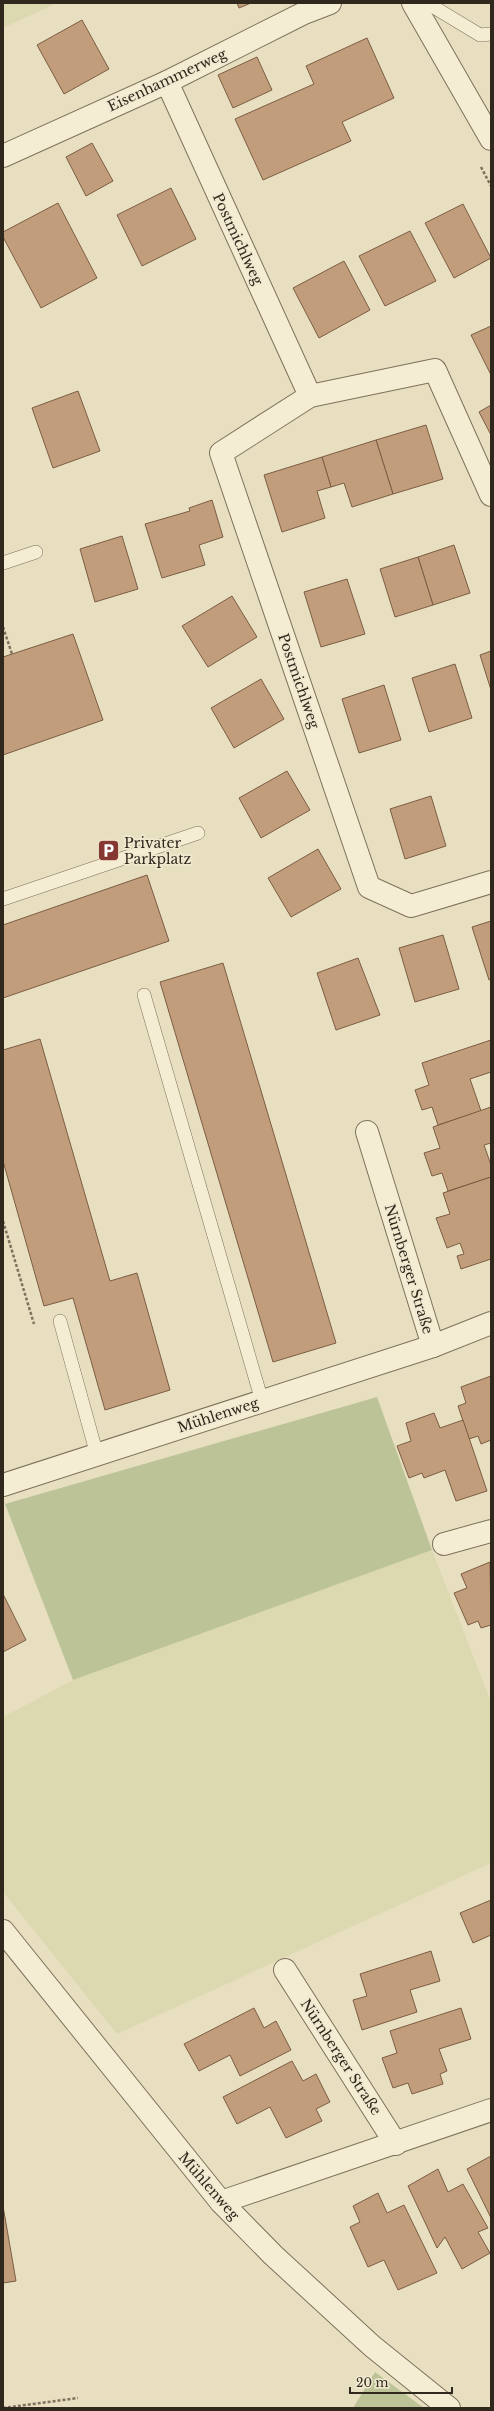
<svg xmlns="http://www.w3.org/2000/svg" width="494" height="2411" font-family="'Libre Baskerville',serif">
<style>
.farmland{fill:#dcd8af}
.green{fill:#bcc497}
.building{fill:#c29d7b;stroke:#7b5d43}
.lines{fill:none;stroke-linecap:round;stroke-linejoin:round}
.lane-casing{stroke:#7f715b;stroke-width:14}
.street-casing{stroke:#7f715b;stroke-width:24}
.path{stroke:#7f715b;stroke-width:2.5;stroke-dasharray:3 2;stroke-linecap:butt}
.lane{stroke:#f4ecd3;stroke-width:13}
.street{stroke:#f4ecd3;stroke-width:22}
.labels{text-anchor:middle;dominant-baseline:central;stroke-width:3.5;stroke-linejoin:round;paint-order:stroke}
.street-label{font-size:14px;fill:#31281d;stroke:#f0e9d0}
.poi-label{font-size:14px;fill:#31281d;stroke:#f0e9d0;text-anchor:start}
</style>
<rect width="100%" height="100%" fill="#e8dfc1"/>
<!-- farmland -->
<g class="farmland">
<path d="M3,3h54l-54,25z"/>
<path d="M432,1550l59,152v161l-374,171 -114,-142v-175l70,-37z"/>
</g>
<!-- green -->
<g class="green">
<path d="M377,1397l55,153 -359,130 -68,-176z"/>
<path d="M375,2372l49,36h-71z"/>
</g>
<!-- building -->
<g class="building">
<path d="M237,3h14l-12,5z"/>
<path d="M82,20l27,49 -45,25 -27,-49z"/>
<path d="M367,38l27,60 -52,24 9,19 -88,39 -28,-61 79,-35 -8,-18z"/>
<path d="M257,57l15,33 -39,18 -15,-33z"/>
<path d="M92,143l21,38 -27,15 -20,-39z"/>
<path d="M171,188l25,51 -54,27 -25,-51z"/>
<path d="M58,203l39,75 -56,30 -38,-71v-5z"/>
<path d="M463,204l28,54 -37,20 -29,-55z"/>
<path d="M410,231l26,50 -51,25 -26,-50z"/>
<path d="M344,261l26,49 -51,28 -26,-50z"/>
<path d="M491,326v49l-20,-40z"/>
<path d="M78,391l22,60 -47,17 -21,-60z"/>
<path d="M491,405v30l-12,-23z"/>
<path d="M426,425l17,54 -50,15 -17,-54z"/>
<path d="M376,440l17,54 -41,13 -8,-24 -13,4 -9,-30z"/>
<path d="M322,457l9,30 -14,4 8,27 -43,14 -18,-57z"/>
<path d="M212,500l11,37 -24,8 6,20 -43,13 -17,-54 45,-13 -1,-3z"/>
<path d="M122,536l16,53 -43,13 -15,-53z"/>
<path d="M454,545l16,48 -37,12 -15,-48z"/>
<path d="M418,557l15,48 -38,12 -15,-48z"/>
<path d="M347,579l18,55 -44,13 -17,-55z"/>
<path d="M232,596l25,41 -49,30 -26,-41z"/>
<path d="M73,634l30,86 -100,35v-98z"/>
<path d="M491,651v39l-11,-35z"/>
<path d="M455,664l17,54 -43,14 -17,-54z"/>
<path d="M261,679l23,40 -50,29 -23,-40z"/>
<path d="M384,685l17,55 -42,13 -17,-54z"/>
<path d="M287,771l23,39 -49,28 -22,-40z"/>
<path d="M431,796l15,50 -41,13 -15,-50z"/>
<path d="M318,849l23,40 -50,28 -23,-39z"/>
<path d="M147,875l22,66 -166,57v-73z"/>
<path d="M491,921v58l-2,1 -17,-53z"/>
<path d="M443,935l16,54 -44,13 -16,-54z"/>
<path d="M358,958l22,57 -44,15 -19,-57z"/>
<path d="M223,963l113,380 -63,19 -113,-380z"/>
<path d="M40,1039l70,242 27,-8 33,117 -65,20 -32,-112 -29,8 -41,-145v-111z"/>
<path d="M491,1040v32l-21,7 11,32 -43,14 -6,-18 -10,3 -7,-20 14,-5 -7,-22z"/>
<path d="M491,1107v36l-7,2 7,20v12l-43,14 -6,-18 -10,3 -8,-23 16,-5 -7,-21z"/>
<path d="M491,1177v82l-30,10 -4,-13 7,-2 -4,-11 -13,5 -11,-30 14,-4 -7,-21z"/>
<path d="M491,1376v64l-10,4 -3,-8 -9,3 -11,-33 8,-3 -5,-16z"/>
<path d="M434,1413l6,15 23,-8 24,71 -31,10 -11,-31 -21,8 -2,-5 -13,5 -12,-32 14,-5 -5,-18z"/>
<path d="M490,1562l1,63 -10,3 -3,-7 -10,4 -14,-32 13,-5 -6,-14z"/>
<path d="M3,1594l23,46 -23,12z"/>
<path d="M491,1900v35l-18,8 -13,-30z"/>
<path d="M431,1951l9,30 -30,9 7,22 -55,18 -9,-30 14,-4 -7,-22z"/>
<path d="M254,2008l10,20 12,-7 15,29 -51,26 -10,-21 -31,16 -15,-27z"/>
<path d="M461,2008l10,31 -32,10 8,22 -7,3 3,10 -31,10 -4,-11 -15,5 -11,-30 15,-5 -7,-22z"/>
<path d="M292,2061l11,20 13,-7 14,28 -14,7 6,12 -36,17 -16,-31 -33,17 -14,-27z"/>
<path d="M491,2156v62l-24,-49z"/>
<path d="M438,2169l10,23 15,-8 25,44 -10,4 12,21 -28,16 -17,-32 -8,11 -29,-62z"/>
<path d="M378,2193l9,20 17,-8 33,68 -39,17 -14,-30 -16,7 -18,-40 10,-5 -7,-16z"/>
<path d="M3,2206l13,75 -13,2z"/>
</g>
<g class="lines">
<defs>
<g id="lane">
<path d="M427,3l53,32 11,-1"/>
<path d="M3,563l33,-11"/>
<path d="M3,899l195,-66"/>
<path d="M144,995l118,406"/>
<path d="M60,1321l37,134"/>
</g>
<g id="street">
<path d="M413,3l78,136"/>
<path d="M167,82l143,314"/>
<path d="M3,156l164,-74 137,-69 26,-10"/>
<path d="M491,495l-56,-125 -125,26 -89,57 148,434 42,19 80,-24"/>
<path d="M367,1132l66,214 58,-23"/>
<path d="M3,1485l430,-139"/>
<path d="M444,1544l47,-13"/>
<path d="M3,1931l218,271 52,53 99,91 77,62"/>
<path d="M285,1970l111,174"/>
<path d="M221,2202l270,-92"/>
</g>
</defs>
<!-- lane casing -->
<use href="#lane" class="lane-casing"/>
<!-- street casing -->
<use href="#street" class="street-casing"/>
<!-- path -->
<g class="path">
<path d="M481,167l10,19"/>
<path d="M3,627l9,27"/>
<path d="M3,1221l31,103"/>
<path d="M3,2408l75,-10"/>
</g>
<!-- lane -->
<use href="#lane" class="lane"/>
<!-- street -->
<use href="#street" class="street"/>
</g>
<!-- icons -->
<defs>
<symbol id="parking-square" viewBox="-11 -11 22 22"><rect x="-9" y="-9" width="18" height="18" rx="4" fill="#873732" stroke="#f0e9d0"/><path d="M-3.5-5.5H1a3.5 3.5 0 0 1 0 7H-1V5.5H-3.5ZM-1-3.4V-.6H.8a1.4 1.4 0 0 0 0-2.8Z" fill="#fff"/></symbol>
</defs>
<g fill-rule="evenodd">
<use href="#parking-square" x="96" y="838" width="25" height="25"/>
</g>
<g class="labels">
<!-- street labels -->
<g class="street-label">
<text transform="translate(167 80) rotate(-25)">Eisenhammerweg</text>
<text transform="translate(238 239) rotate(65)">Postmichlweg</text>
<text transform="translate(299 681) rotate(71)">Postmichlweg</text>
<text transform="translate(409 1269) rotate(73)">Nürnberger Straße</text>
<text transform="translate(218 1415) rotate(-18)">Mühlenweg</text>
<text transform="translate(341 2057) rotate(57)">Nürnberger Straße</text>
<text transform="translate(209 2186) rotate(49)">Mühlenweg</text>
</g>
<!-- poi labels -->
<g class="poi-label">
<text x="124" y="843">Privater<tspan x="124" dy="16">Parkplatz</tspan></text>
</g>
</g>
<!-- border -->
<rect width="494" height="2411" fill="none" stroke="#31281d" stroke-width="8"/>
<!-- scale -->
<path d="M350 2387v6h102v-6" fill="none" stroke="#31281d" stroke-width="2"/>
<text x="356" y="2387" font-size="12" fill="#31281d" stroke="#f0e9d0" stroke-width="3" paint-order="stroke">20 m</text>
</svg>
